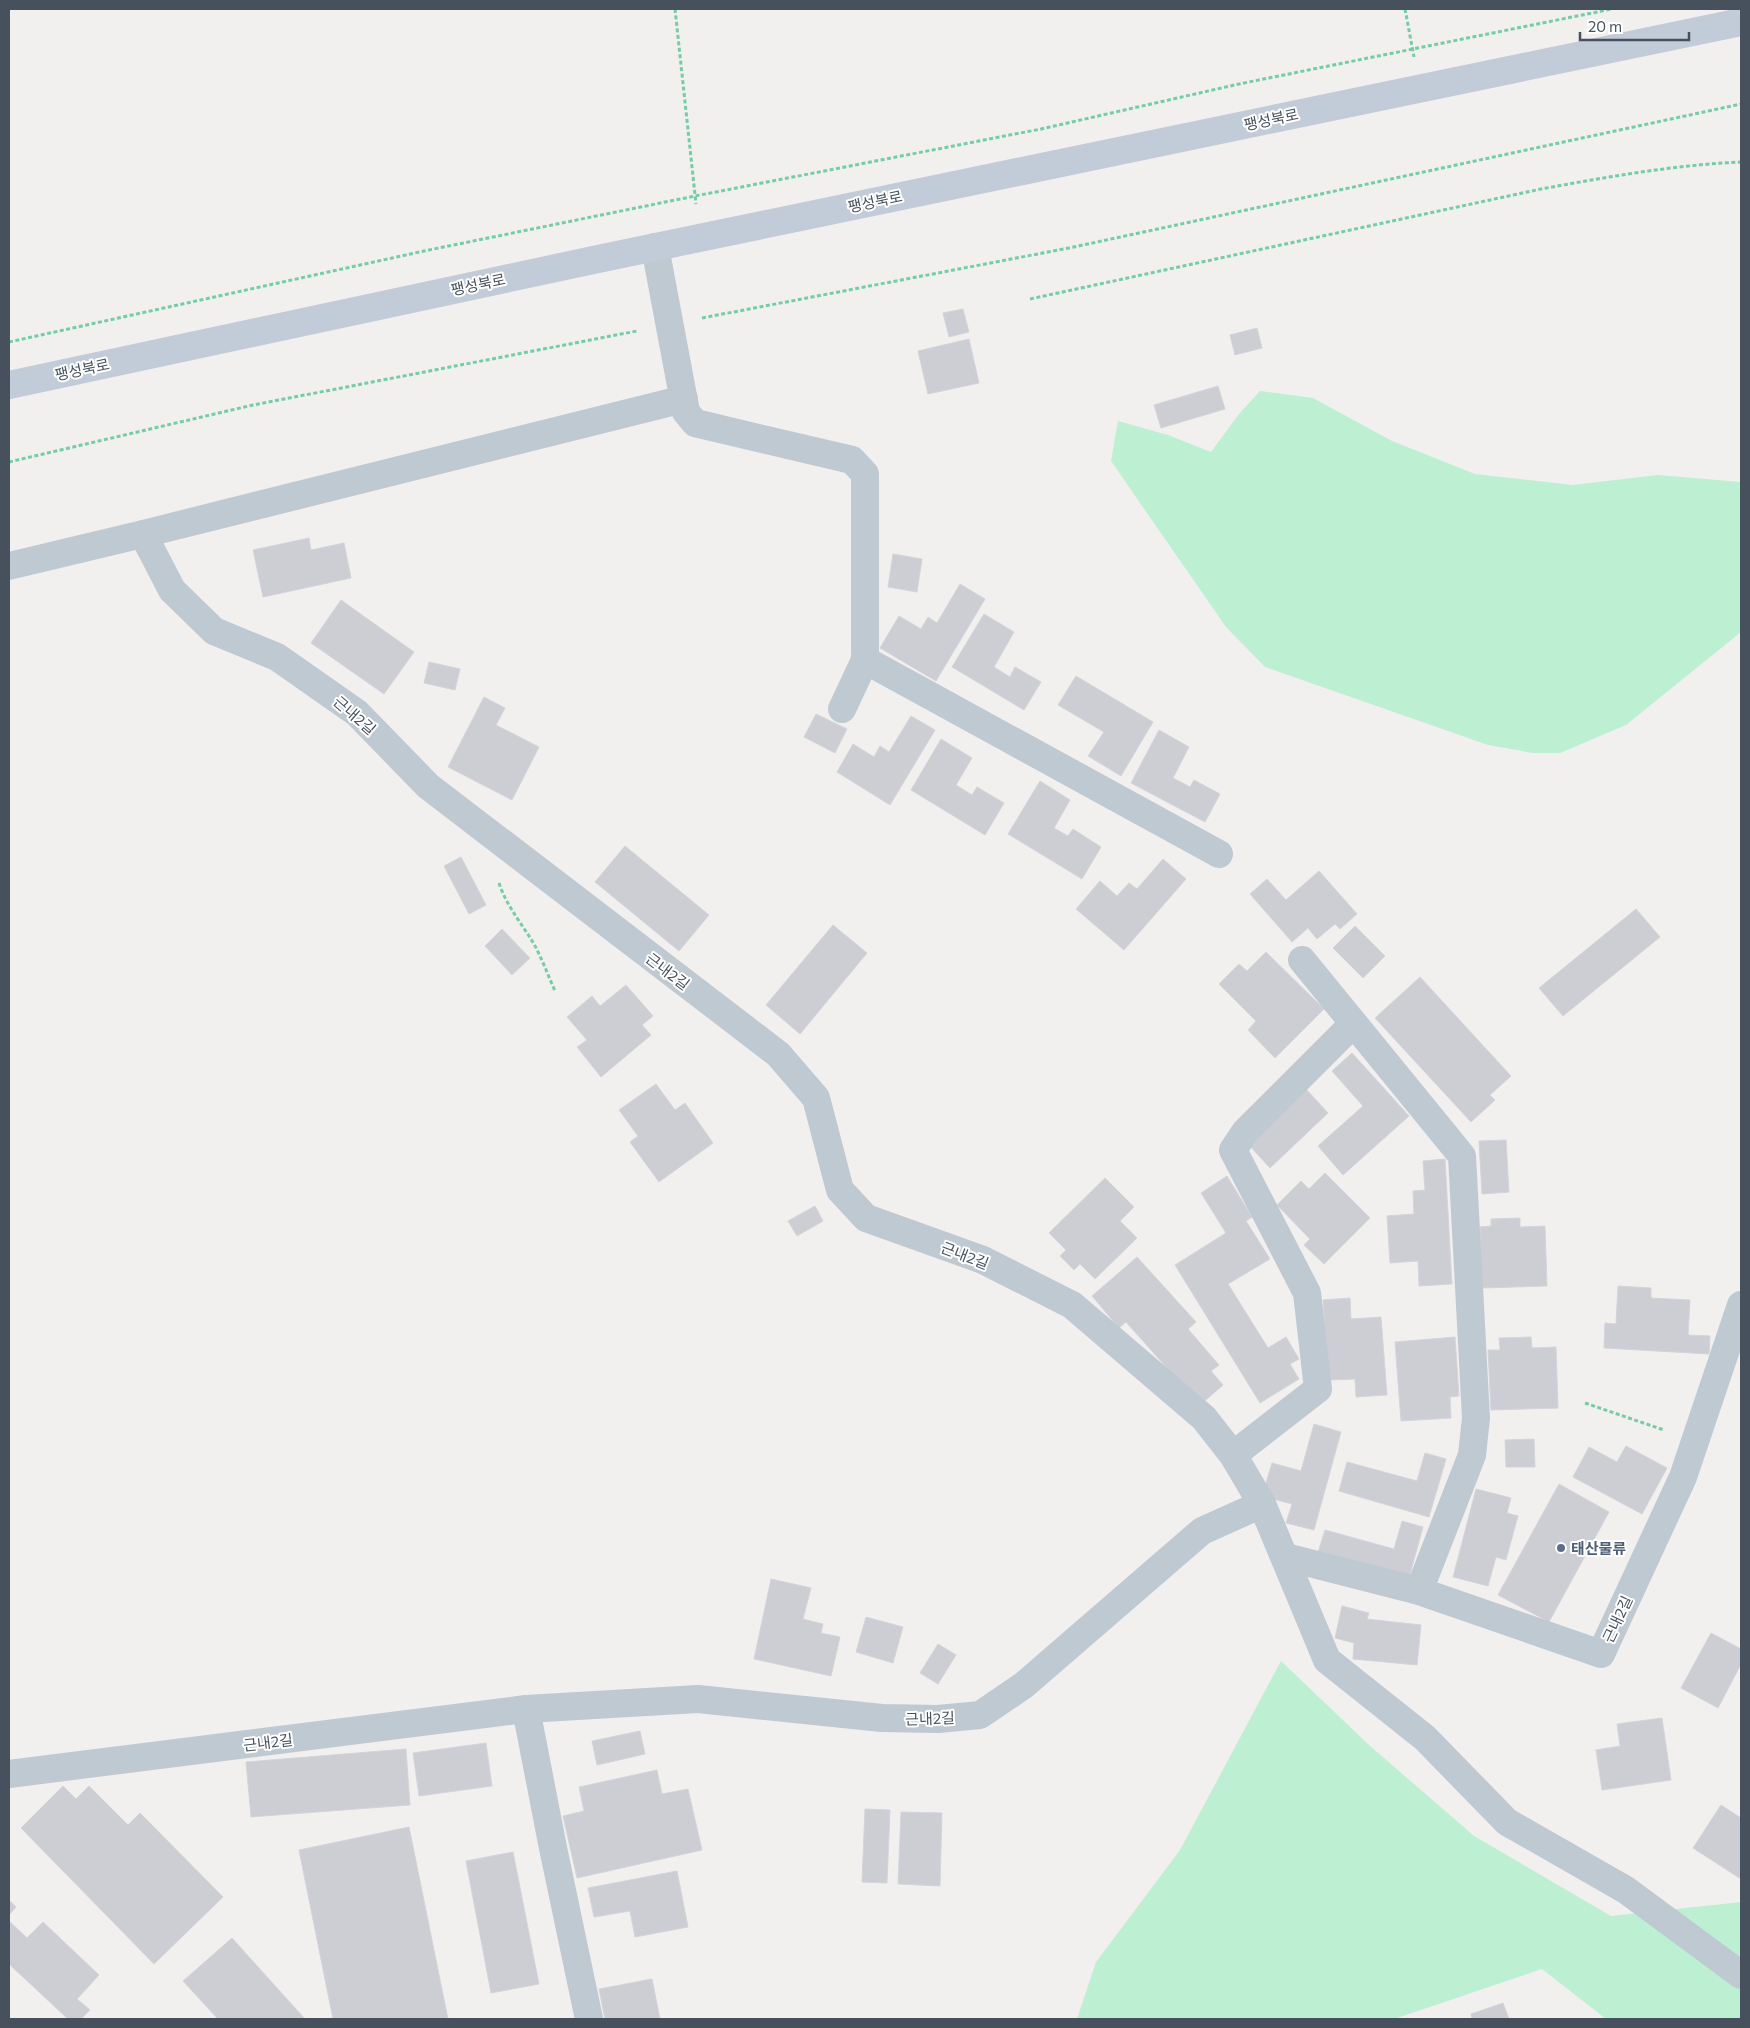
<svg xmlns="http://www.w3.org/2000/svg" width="1750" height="2028" font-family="Commissioner,'Noto Sans KR',sans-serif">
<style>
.green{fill:#bdefd3}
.building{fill:#ccced4;stroke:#d3d5db}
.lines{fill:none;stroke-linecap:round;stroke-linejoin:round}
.path{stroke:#75cda6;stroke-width:3;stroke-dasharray:4 2.5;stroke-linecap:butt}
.street{stroke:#bfc9d1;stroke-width:28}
.secondary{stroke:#c2cbd8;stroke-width:28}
.service-dot{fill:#5c6f8a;stroke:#fff;stroke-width:2}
.labels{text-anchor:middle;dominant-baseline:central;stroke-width:4;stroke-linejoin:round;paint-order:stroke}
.street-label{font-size:15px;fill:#47515d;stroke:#fff}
.service-label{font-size:15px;font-weight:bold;fill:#4e5e75;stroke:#fff;text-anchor:start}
</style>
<rect width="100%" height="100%" fill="#f2efef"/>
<!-- green -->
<g class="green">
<path d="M1260,391l53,7 79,43 83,33 98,11 85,-10 82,7 1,150 -115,93 -66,28h-27l-45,-8 -223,-78 -39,-40 -115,-166 7,-40 50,14 43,17 28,-38z"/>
<path d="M1281,1661l88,84 105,91 137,80 130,-14v117h-135l-64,-50 -148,50h-317l19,-57 84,-112z"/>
</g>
<!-- building -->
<g class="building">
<path d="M963,309l6,23 -20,5 -6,-24z"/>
<path d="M1257,328l5,20 -27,7 -5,-20z"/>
<path d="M969,339l10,44 -51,11 -10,-43z"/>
<path d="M1218,386l7,23 -64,19 -7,-23z"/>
<path d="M309,538l2,12 33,-7 7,35 -88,19 -10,-47z"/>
<path d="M893,554l29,5 -5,33 -29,-5z"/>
<path d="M960,584l25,15 -49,82 -56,-33 19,-32 22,13 7,-12 9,6z"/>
<path d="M341,600l73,52 -30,42 -73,-51z"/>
<path d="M984,614l30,18 -20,35 16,10 5,-10 26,15 -17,28 -72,-43z"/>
<path d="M429,662l31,7 -5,21 -31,-7z"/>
<path d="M1076,676l77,46 -32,54 -33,-20 16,-24 -46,-27z"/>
<path d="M484,697l21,11 -9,17 43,22 -27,53 -64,-33z"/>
<path d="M816,714l31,15 -12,24 -31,-16z"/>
<path d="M911,716l24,14 -45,75 -53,-33 16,-28 21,13 6,-11 9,6z"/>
<path d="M1159,730l30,17 -16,31 17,9 4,-7 26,14 -15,28 -74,-39z"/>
<path d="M941,739l31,19 -16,27 16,10 5,-8 27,16 -19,32 -74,-45z"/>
<path d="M1040,781l30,19 -16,28 14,8 5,-7 28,18 -19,32 -74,-45z"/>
<path d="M625,846l84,69 -30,36 -84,-69z"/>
<path d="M461,857l25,48 -17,9 -25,-48z"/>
<path d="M1163,859l23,20 -62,71 -48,-41 24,-28 17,15 12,-13 8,6z"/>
<path d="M1319,871l38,43 -17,15 -5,-5 -18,15 -9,-11 -16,14 -42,-48 17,-15 19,21z"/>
<path d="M1636,909l24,28 -97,79 -24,-28z"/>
<path d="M833,925l34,28 -67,81 -34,-29z"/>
<path d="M1355,926l30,30 -22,22 -30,-30z"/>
<path d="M502,929l28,29 -18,17 -27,-29z"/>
<path d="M1266,952l58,57 -49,49 -27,-28 8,-9 -37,-37 20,-20 8,7z"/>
<path d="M1420,977l91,99 -21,19 5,5 -24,22 -96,-104z"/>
<path d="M626,985l27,31 -11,9 9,10 -50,42 -24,-30 10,-7 -20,-23 25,-21 8,10z"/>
<path d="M1352,1053l57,63 -66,59 -25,-29 45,-40 -31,-35z"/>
<path d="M656,1084l19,26 10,-7 28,40 -54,39 -29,-40 8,-6 -19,-26z"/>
<path d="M1306,1089l22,24 -58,55 -22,-24z"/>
<path d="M1506,1140l3,52 -27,2 -3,-53z"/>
<path d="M1445,1159l7,125 -33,2 -1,-25 -28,2 -3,-47 27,-2 -1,-23 12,-1 -2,-29z"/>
<path d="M1325,1173l45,45 -46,46 -20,-19 6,-6 -33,-34 24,-24 8,8z"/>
<path d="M1227,1176l25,41 -6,4 24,38 -42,25 40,64 18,-11 13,22 -9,5 9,15 -39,24 -85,-138 51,-32 -25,-40z"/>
<path d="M1105,1178l29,29 -14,14 17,17 -42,41 -15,-15 -6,6 -14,-14 6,-6 -17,-17z"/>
<path d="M815,1206l8,15 -26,15 -9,-15z"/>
<path d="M1520,1218v9l25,-1 2,60 -65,2 -2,-61 11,-1v-7z"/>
<path d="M1137,1257l59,65 -8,7 31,36 -8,6 12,14 -23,20 -74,-83 -7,6 -27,-32z"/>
<path d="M1618,1286l33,2v10l39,2 -2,35 22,1 -1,18 -105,-6 1,-25 11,1z"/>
<path d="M1350,1298l1,21 30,-2 6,78 -31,2 -1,-18 -27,1 -5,-80z"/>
<path d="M1455,1337l4,59 -9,1 1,21 -50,3 -6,-79z"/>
<path d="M1531,1337l1,11 24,-1 2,61 -67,2 -3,-60h12l-1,-12z"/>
<path d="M1314,1424l27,8 -27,98 -28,-7 6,-19 -30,-8 10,-33 29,8z"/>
<path d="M1534,1439l1,28h-29l-1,-27z"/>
<path d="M1626,1446l41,22 -25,46 -69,-37 16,-30 28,15z"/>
<path d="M1425,1453l21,6 -17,58 -90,-26 8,-29 70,19z"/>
<path d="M1559,1484l50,28 -60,110 -51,-27z"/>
<path d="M1476,1489l35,9 -4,15 11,3 -12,44 -10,-3 -8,29 -35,-9z"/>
<path d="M1402,1521l21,6 -16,58 -91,-26 9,-29 69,19z"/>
<path d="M771,1579l40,9 -8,31 20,5 -2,9 19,4 -9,39 -77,-17z"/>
<path d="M1342,1606l27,7 -2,6 54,6 -4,40 -64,-6 1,-16 -19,-5z"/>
<path d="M866,1617l37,10 -10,36 -37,-11z"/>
<path d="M1711,1633l30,16v15l-23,44 -37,-20z"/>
<path d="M938,1644l18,11 -18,29 -18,-11z"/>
<path d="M1662,1718l9,62 -69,10 -6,-40 24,-4 -3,-22z"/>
<path d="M640,1731l5,23 -48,11 -5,-24z"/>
<path d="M486,1743l6,43 -73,10 -6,-43z"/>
<path d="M406,1749l4,56 -159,12 -5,-55z"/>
<path d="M657,1770l5,24 26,-5 14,61 -125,28 -14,-62 21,-5 -5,-24z"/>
<path d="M63,1786l13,13 13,-13 39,39 12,-12 83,84 -69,67 -133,-136z"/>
<path d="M1721,1805l20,13v61l-48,-31z"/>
<path d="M865,1809l25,1 -3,73 -25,-1z"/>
<path d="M901,1812l41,1 -2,73 -42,-2z"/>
<path d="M409,1827l39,192h-115l-34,-169z"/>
<path d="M513,1852l26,132 -48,9 -25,-132z"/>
<path d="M677,1871l11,56 -53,10 -5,-26 -36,6 -6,-29z"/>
<path d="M9,1900l7,7 -7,8z"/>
<path d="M9,1921l18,17 16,-16 56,53 -22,24 13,11 -9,9h-13l-59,-55z"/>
<path d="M232,1938l73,81h-87l-35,-38z"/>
<path d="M652,1979l8,40h-55l-6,-30z"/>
<path d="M1503,2003l6,16h-37l-1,-5z"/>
</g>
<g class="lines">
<!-- path -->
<g class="path">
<path d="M675,9l21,195"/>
<path d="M1405,9l9,48"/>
<path d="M1030,299l511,-110c66,-12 133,-24 200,-27"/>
<path d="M702,318l367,-70 672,-144"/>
<path d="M9,342l415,-91 271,-55 346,-67 198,-45 373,-75"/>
<path d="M9,462l244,-57 384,-74"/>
<path d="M499,883c7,22 23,41 35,61 8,15 14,31 21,47"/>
<path d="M1585,1403l79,27"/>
</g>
<!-- street -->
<g class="street">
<path d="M655,247l31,165 9,11 157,37 13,14v186l354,194"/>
<path d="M143,534l541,-135"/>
<path d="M9,566l134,-32 29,56 42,41 63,26 80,56 71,73 350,268 38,44 24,92 26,28 117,42 89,45 132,113 29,37 29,49"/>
<path d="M842,709l23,-49"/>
<path d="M1302,960l160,196 14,262 -4,37 -53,136"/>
<path d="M1233,1455l85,-66 -11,-96 -74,-143 12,-18 108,-108"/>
<path d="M1286,1557l133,34 182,63 82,-177 58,-172"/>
<path d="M526,1709l27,139 36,171"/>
<path d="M9,1774l517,-65 172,-10 184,19 56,1 42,-4 44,-30 178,-154 60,-27 65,156 98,78 82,84 119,68 115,85"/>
</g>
<!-- secondary -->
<path class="secondary" d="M9,385l589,-126 1143,-237"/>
</g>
<!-- markers -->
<circle class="service-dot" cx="1561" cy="1548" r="5"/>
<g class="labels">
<!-- street labels -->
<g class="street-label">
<text transform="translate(1271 119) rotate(-12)">팽성북로</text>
<text transform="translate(875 201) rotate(-12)">팽성북로</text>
<text transform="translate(478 284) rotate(-12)">팽성북로</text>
<text transform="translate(82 369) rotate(-12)">팽성북로</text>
<text transform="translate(355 715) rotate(41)">근내2길</text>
<text transform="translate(668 971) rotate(37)">근내2길</text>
<text transform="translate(965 1255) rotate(21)">근내2길</text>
<text transform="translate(1617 1619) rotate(-65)">근내2길</text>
<text transform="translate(930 1718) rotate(-2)">근내2길</text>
<text transform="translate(268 1742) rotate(-7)">근내2길</text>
</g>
<!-- service labels -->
<g class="service-label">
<text x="1571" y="1548">태산물류</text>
</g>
</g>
<!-- border -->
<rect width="1750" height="2028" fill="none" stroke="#47515d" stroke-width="20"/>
<!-- scale -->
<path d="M1580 32v8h109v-8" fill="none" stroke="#47515d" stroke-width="2.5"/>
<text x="1588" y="32" font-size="15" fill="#47515d" stroke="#ffffff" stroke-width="4" paint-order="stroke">20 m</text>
</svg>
